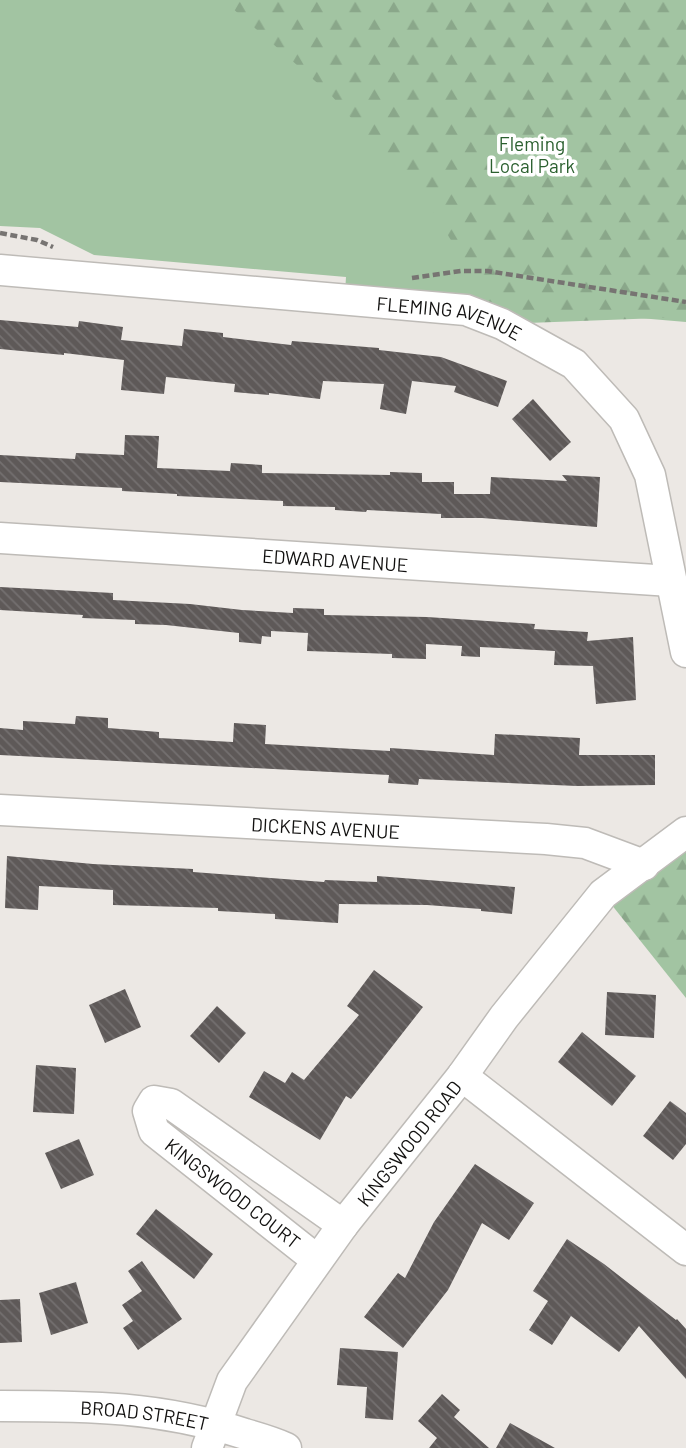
<svg xmlns="http://www.w3.org/2000/svg" width="686" height="1448" font-family="Barlow,sans-serif">
<style>
.green{fill:#a2c4a2}
.forest{fill:url(#forest-firs)}
.building{fill:url(#building-back-hatch)}
.lines{fill:none;stroke-linecap:round;stroke-linejoin:round}
.minor-casing{stroke:#bebbb7;stroke-width:33}
.path{stroke:#777472;stroke-width:4.5;stroke-dasharray:7 3.5;stroke-linecap:butt}
.minor{stroke:#fff;stroke-width:30}
.labels{text-anchor:middle;dominant-baseline:central;stroke-width:7;stroke-linejoin:round;paint-order:stroke}
.park-label{font-size:19px;fill:#2b602f;stroke:#fff}
.street-label{font-size:19px;fill:#11100f;stroke:#fff}
</style>
<defs>
<pattern id="forest-firs" width="22" height="20" patternUnits="userSpaceOnUse" patternTransform="scale(1.75)"><rect width="22" height="20" fill="#a2c4a2"/><path d="M5 1l3.5 6h-7zM16 11l3.5 6h-7z" fill="#8aa78a"/></pattern>
<pattern id="building-back-hatch" width="6" height="6" patternUnits="userSpaceOnUse" patternTransform="scale(1.75)"><rect width="6" height="6" fill="#5e5958"/><path d="M-1 5l2 2M0 0l6 6M5-1l2 2" fill="none" stroke="#747070"/></pattern>
</defs>
<rect width="100%" height="100%" fill="#ece8e4"/>
<!-- green -->
<path class="green" d="M0,0h686v322l-341,-29 1,-16 -252,-22 -54,-27 -40,-2z"/>
<!-- forest -->
<g class="forest">
<path d="M223,0h463v317l-184,7 -67,-110 -104,-119z"/>
<path d="M686,832v166l-83,-104z"/>
</g>
<!-- building -->
<g class="building">
<path d="M0,320l78,7 1,-6 44,6 -2,13 61,6 2,-17 39,4v4l68,8 1,-4 87,7v2l62,7 66,24 -9,26 -44,-15 2,-6 -44,-5 -6,33 -26,-5 4,-25 -61,-3 -3,18 -51,-6v2l-35,-3 1,-8 -69,-7 -2,17 -43,-4 3,-30 -60,-7v2l-64,-6z"/>
<path d="M533,399l38,43 -21,19 -38,-42z"/>
<path d="M125,435l34,1 -2,32 73,3 1,-8 31,2v8l128,2v-3l32,1v9h32v12h36l1,-17 76,4 -5,-6 38,2 -3,50 -115,-9h-41v-4l-74,-4 -1,2 -31,-2v-3l-52,-1v-5l-106,-5v-2l-55,-3v-3l-122,-6v-27l75,4 1,-6 48,2z"/>
<path d="M0,587l113,6v7l77,4 52,6 51,3v-5l31,1v6l103,2 108,7 -1,5 54,3 -1,9 46,-4 3,63 -40,4 -3,-38 -39,-1 1,-14 -75,-4v10l-19,-1 1,-10 -36,-2v15l-34,-1v-4l-85,-3 1,-18 -37,-2v6l-9,-1 -1,8 -22,-2v-9l-73,-8 -31,-1v-4l-53,-2 1,-3 -83,-5z"/>
<path d="M76,716l32,2v10l51,4v6l74,4 1,-19 32,2 -1,19 125,7v-3l104,7 1,-21 85,4 -1,17h76v30l-78,1 -158,-7 -1,6 -30,-2 1,-8 -389,-20v-27l23,2v-9l52,3z"/>
<path d="M7,856l86,8 100,5v3l131,10 1,-2 52,2v-6l138,11 -3,27 -31,-3v-2l-54,-4 -88,-1 -1,19 -63,-4v-5l-57,-3v-3l-105,-3v-15l-74,-4 -1,24 -33,-2z"/>
<path d="M374,970l49,37 -72,92 -5,-3 -26,44 -71,-43 15,-26 21,12 7,-11 12,8 55,-65 -12,-9z"/>
<path d="M125,989l16,38 -36,16 -16,-38z"/>
<path d="M607,992l49,3 -2,43 -49,-3z"/>
<path d="M217,1006l29,27 -27,30 -29,-27z"/>
<path d="M582,1032l54,44 -24,30 -54,-44z"/>
<path d="M36,1065l40,3 -2,46 -41,-2z"/>
<path d="M670,1101l16,12v31l-13,16 -30,-24z"/>
<path d="M79,1139l15,36 -33,14 -16,-36z"/>
<path d="M475,1164l59,39 -25,37 -27,-17 -34,67 -45,58 -39,-31 34,-44 7,5 29,-56z"/>
<path d="M156,1209l57,45 -19,25 -58,-45z"/>
<path d="M567,1239l37,25 72,56 1,-1 9,10v50l-47,-53 -20,26 -48,-36 -19,29 -23,-15 19,-29 -15,-10z"/>
<path d="M142,1261l40,58 -44,31 -15,-22 10,-7 -11,-16 20,-14 -14,-20z"/>
<path d="M76,1282l12,41 -37,12 -12,-42z"/>
<path d="M20,1299l2,43 -22,1v-43z"/>
<path d="M340,1348l58,4 -5,68 -28,-2 2,-31 -30,-2z"/>
<path d="M442,1394l18,16 -6,7 35,31h-60l8,-10 -19,-17z"/>
<path d="M510,1423l45,25h-59z"/>
</g>
<g class="lines">
<defs>
<g id="minor">
<path id="s1" d="M0,270l466,40 36,14 72,40 50,55 26,56 36,177"/>
<path id="s2" d="M0,538l671,43"/>
<path id="s3" d="M0,810l546,29 39,4 59,22"/>
<path d="M462,1076l224,174"/>
<path d="M317,1260l-163,-129 -6,-20 6,-10 17,3 172,121"/>
<path id="s4" d="M0,1406c88,0 160,0 245,28 14,4 28,8 41,14"/>
<path id="s5" d="M207,1448l25,-67 111,-156 119,-149 42,-59 99,-123 83,-62"/>
</g>
</defs>
<!-- minor casing -->
<use href="#minor" class="minor-casing"/>
<!-- path -->
<g class="path">
<path d="M0,233l37,7 16,7"/>
<path d="M412,278l49,-7h26l199,31"/>
</g>
<!-- minor -->
<use href="#minor" class="minor"/>
</g>
<g class="labels">
<!-- park labels -->
<g class="park-label">
<text x="532" y="143">Fleming<tspan x="532" dy="22">Local Park</tspan></text>
</g>
<!-- street labels -->
<g class="street-label">
<text stroke="none"><textPath href="#s1" startOffset="453">FLEMING AVENUE</textPath></text>
<text stroke="none"><textPath href="#s2" startOffset="336">EDWARD AVENUE</textPath></text>
<text stroke="none"><textPath href="#s3" startOffset="326">DICKENS AVENUE</textPath></text>
<text stroke="none"><textPath href="#s5" startOffset="368">KINGSWOOD ROAD</textPath></text>
<text transform="translate(233 1193) rotate(38)">KINGSWOOD COURT</text>
<text stroke="none"><textPath href="#s4" startOffset="145">BROAD STREET</textPath></text>
</g>
</g>
</svg>
